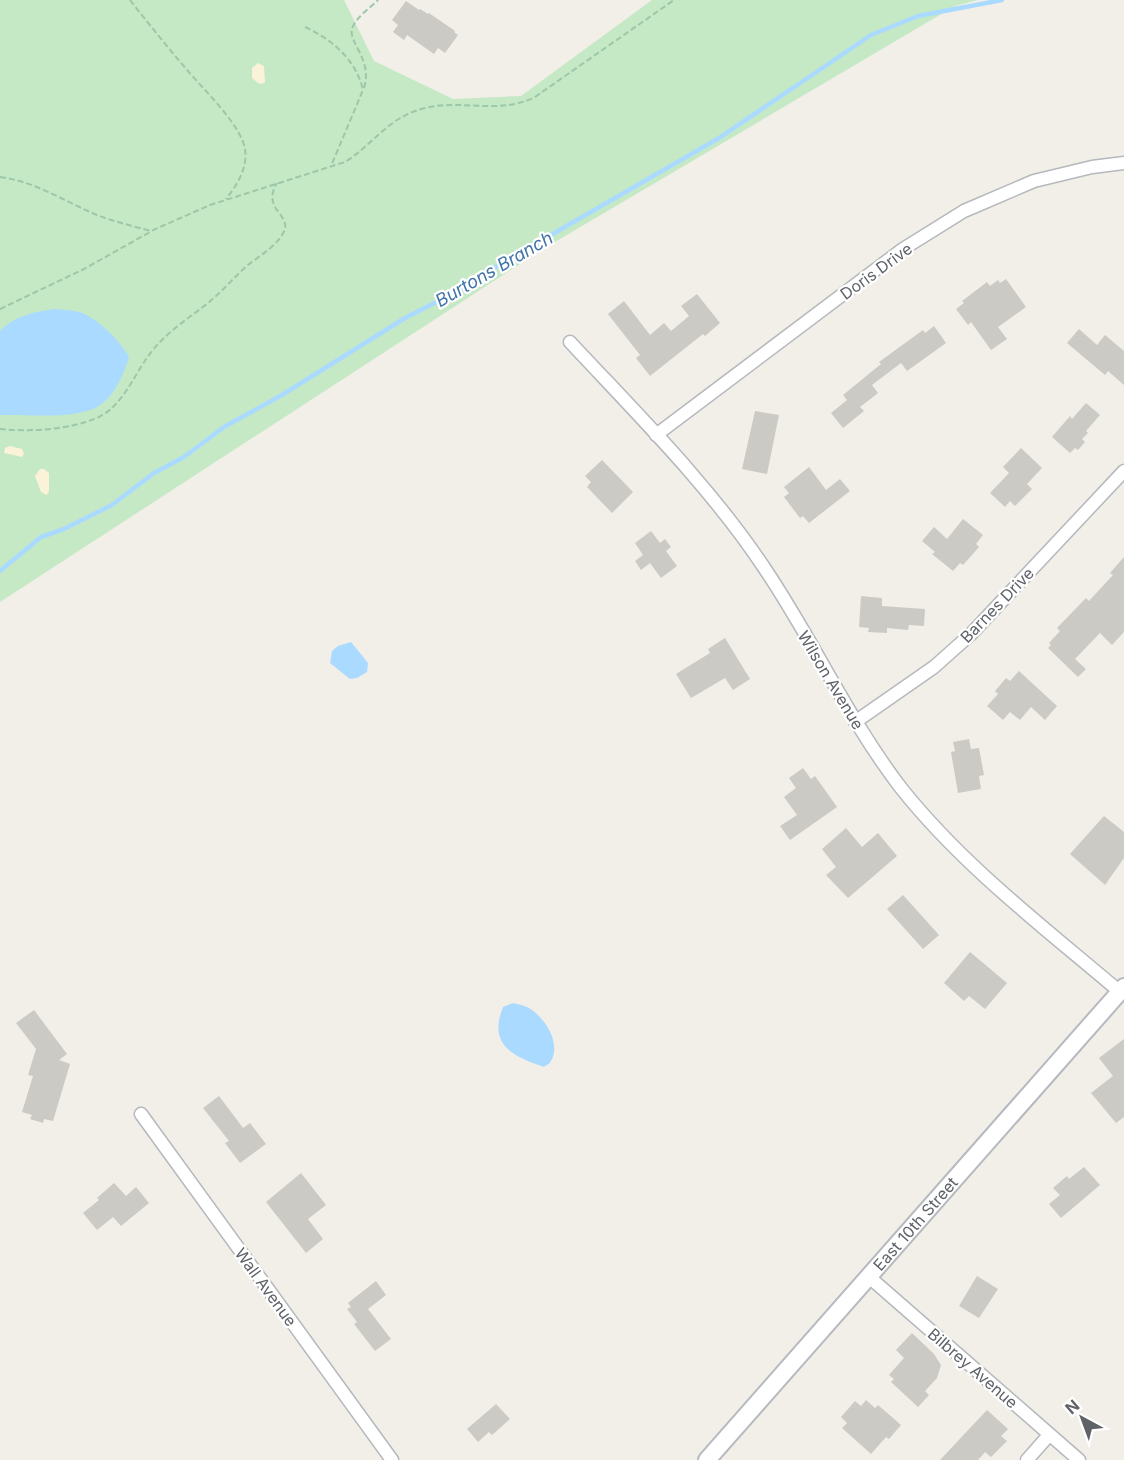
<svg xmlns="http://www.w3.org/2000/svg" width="1124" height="1460" font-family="Inter,sans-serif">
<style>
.green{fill:#c5e8c5}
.sand{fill:#fbf3d9}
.water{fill:#aadaff}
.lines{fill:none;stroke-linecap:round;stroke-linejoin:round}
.stream{stroke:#aadaff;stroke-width:4.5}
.building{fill:#cccac5}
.street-casing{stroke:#b5b8bc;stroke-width:15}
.secondary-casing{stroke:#b6babf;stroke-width:20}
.path{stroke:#9cc7a9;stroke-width:2;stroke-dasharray:6 3;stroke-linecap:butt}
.street{stroke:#fff;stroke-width:12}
.secondary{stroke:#fff;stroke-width:16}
.labels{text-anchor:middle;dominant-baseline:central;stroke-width:4.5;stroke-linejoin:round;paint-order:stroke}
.street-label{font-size:16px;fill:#5f6368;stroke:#fff}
.water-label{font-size:18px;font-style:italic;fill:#4174aa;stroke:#fff}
</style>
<rect width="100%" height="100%" fill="#f1efe8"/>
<!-- green -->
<path class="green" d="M0,0h344l30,61 79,38 68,-3 131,-96h326l-23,6 -412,243 -543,353z"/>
<!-- sand -->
<g class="sand">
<path d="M258,63l6,3 1,16 -3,2 -4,-1 -6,-5v-10z"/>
<path d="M10,446l12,3 2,5 -2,3 -18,-4 1,-5z"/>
<path d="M40,469h4l5,4v18l-2,4 -6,-3 -6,-16z"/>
</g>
<!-- water -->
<g class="water">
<path d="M55,309c8,1 16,1 24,3 19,6 41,29 50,45 -5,17 -16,42 -32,50 -25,13 -69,7 -97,8v-84c16,-16 34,-19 55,-22z"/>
<path d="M351,642l17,21 -1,9 -10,6 -7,1 -20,-16 2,-12 6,-5z"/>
<path d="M513,1003c4,1 10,2 14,4 16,8 35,35 24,54 -1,3 -5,4 -7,6 -32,-11 -56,-22 -41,-60z"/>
</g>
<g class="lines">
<!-- stream -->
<path class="stream" d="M0,571l41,-34 23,-8 48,-24 42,-32 30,-16 40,-30 58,-32 123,-77 51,-26 43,-27 220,-127 152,-103 47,-19 84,-16"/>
</g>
<!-- building -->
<g class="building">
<path d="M406,1l13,9 1,-1 8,5 1,-1 26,18 -1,1 4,3 -13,18 -7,-5 -4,6 -27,-19 -3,5 -11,-8 5,-7 -6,-5z"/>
<path d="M1006,279l20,28 -28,20 9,12 -16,11 -20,-28 -3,3 -12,-16 8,-6 -2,-2 25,-19 3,4 8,-6 2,3z"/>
<path d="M697,294l23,29 -15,13 -2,-2 -53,42 -14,-18 4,-3 -32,-41 16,-13 26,34 14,-12 7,8 18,-15 -8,-10z"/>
<path d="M934,326l12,17 -39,28 -6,-8 -29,22 6,8 -18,14 4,4 -21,17 -12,-15 16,-13 -4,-5 38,-31 -2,-2 44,-32 2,3z"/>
<path d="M1079,329l18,16 8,-10 19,16v34l-16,-14 -3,4 -38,-32z"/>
<path d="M1086,403l14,12 -14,16 2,2 -6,6 3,3 -7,8 -3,-2 -5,5 -18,-16 18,-21 2,3z"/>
<path d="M755,411l24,4 -12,59 -25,-5z"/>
<path d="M1021,448l21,20 -15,16 5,5 -17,17 -5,-5 -5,6 -15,-14 19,-20 -6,-6z"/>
<path d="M602,460l31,32 -21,21 -25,-26 4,-5 -6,-6z"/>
<path d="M809,467l17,23 14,-11 10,12 -41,32 -6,-7 -3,2 -16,-21 5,-4 -5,-6z"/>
<path d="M963,519l20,16 -7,9 3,3 -16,18 -3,-2 -7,8 -21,-17 3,-2 -13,-11 12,-14 13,12z"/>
<path d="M651,531l9,12 5,-4 6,8 -5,4 11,15 -16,12 -11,-15 -9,7 -6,-9 8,-6 -8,-12z"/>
<path d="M1124,557v75l-12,13 -12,-12 -25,26 11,10 -8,8 -30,-29 3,-3 -2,-2 11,-12 -3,-3 29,-30 3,3 24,-26 -3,-2z"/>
<path d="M861,596l21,2v8l43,3 -1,17 -15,-1 -1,5 -21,-2v5l-19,-1 1,-4 -10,-1z"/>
<path d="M725,638l25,41 -17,11 -8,-12 -34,20 -15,-24 34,-21 -2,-4z"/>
<path d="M1019,671l38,35 -12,14 -14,-13 -11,13 -10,-8 -7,8 -16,-14 11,-12 -3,-3 11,-13 4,3z"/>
<path d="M969,739l2,10 8,-1 5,27 -5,1 2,13 -23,4 -7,-41 4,-1 -2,-9z"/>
<path d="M803,768l8,11 4,-3 22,31 -47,33 -10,-14 17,-11 -13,-18 12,-9 -7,-10z"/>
<path d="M1104,816l20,16v26l-19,27 -35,-31z"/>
<path d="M846,828l16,19 16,-14 19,23 -49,42 -22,-23 10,-8 -14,-18z"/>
<path d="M903,895l36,40 -16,14 -36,-40z"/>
<path d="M970,952l37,31 -22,26 -16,-13 -5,5 -20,-18z"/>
<path d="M34,1010l33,44 -8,6 11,4 -17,57 -9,-2 -1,4 -13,-4 2,-4 -10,-3 11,-36 -5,-1 8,-26 -20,-26z"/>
<path d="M1124,1039v78l-8,6 -25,-30 22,-17 -14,-18z"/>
<path d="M219,1096l24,32 7,-5 16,21 -26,19 -15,-20 4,-2 -26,-33z"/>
<path d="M1084,1167l16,18 -39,33 -12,-14 11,-9 -7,-7 14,-12 2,3z"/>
<path d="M301,1173l25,32 -18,14 15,20 -17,14 -40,-51z"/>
<path d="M114,1183l12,13 10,-9 13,16 -28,23 -8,-9 -16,13 -14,-17 16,-13 -2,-2z"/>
<path d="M977,1276l21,13 -19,29 -20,-12z"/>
<path d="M376,1281l10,14 -18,14 23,30 -16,12 -21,-27 3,-2 -10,-13 4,-2 -3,-4z"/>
<path d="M912,1333l22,21 7,11 -4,13 -12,13 4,4 -11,12 -27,-25 3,-3 -5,-4 15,-17 -8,-8z"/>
<path d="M866,1400l9,8 3,-3 23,20 -12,14 -3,-2 -15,17 -29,-26 5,-5 -6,-6 14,-16 6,5z"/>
<path d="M496,1404l14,15 -18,16 -3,-3 -11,10 -11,-13z"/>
<path d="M987,1410l21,19 -7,7 6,5 -16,16 -6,-5 -7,8h-38z"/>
</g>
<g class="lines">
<defs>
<g id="street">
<path d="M570,342c67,72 140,144 195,227 48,71 83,150 136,219 62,78 144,140 219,204"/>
<path d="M656,435l247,-186 61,-38 70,-30 58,-14 32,-4"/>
<path d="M855,722l79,-55 37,-33 153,-163"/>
<path d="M141,1114l251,346"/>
<path d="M868,1276l211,184"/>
<path d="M1027,1460l22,-25"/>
</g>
<g id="secondary">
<path id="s1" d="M707,1460l417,-473"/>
</g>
</defs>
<!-- street casing -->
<use href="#street" class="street-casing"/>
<!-- secondary casing -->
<use href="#secondary" class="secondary-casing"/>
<!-- path -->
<g class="path">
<path d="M130,0c19,24 38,48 58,71 16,19 53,54 57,78 3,19 -8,36 -19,50"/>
<path d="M305,27c28,13 51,33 58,63l-32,76"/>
<path d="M364,88c9,-28 -16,-46 -12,-59 3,-11 18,-21 26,-29"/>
<path d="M0,177c39,5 69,28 105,41 15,5 31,9 46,13l59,-26 135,-43c29,-18 43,-45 80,-54 37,-9 75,7 110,-11l139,-97"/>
<path d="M0,309l84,-40 66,-37"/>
<path d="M0,429c31,3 70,1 99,-12 26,-13 36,-46 54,-67 15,-19 36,-32 55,-47 15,-12 26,-26 40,-38 11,-9 26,-17 34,-30 14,-20 -22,-24 -5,-52"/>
</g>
<!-- street -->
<use href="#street" class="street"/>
<!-- secondary -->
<use href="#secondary" class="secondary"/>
</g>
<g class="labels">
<!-- street labels -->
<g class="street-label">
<text transform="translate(876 271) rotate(-36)">Doris Drive</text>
<text transform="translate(997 605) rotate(-46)">Barnes Drive</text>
<text transform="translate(831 680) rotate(59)">Wilson Avenue</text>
<text stroke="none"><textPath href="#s1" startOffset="315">East 10th Street</textPath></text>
<text transform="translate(266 1287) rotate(54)">Wall Avenue</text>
<text transform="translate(973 1368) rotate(41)">Bilbrey Avenue</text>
</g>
<!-- water labels -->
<g class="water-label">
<text transform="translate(494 269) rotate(-30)">Burtons Branch</text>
</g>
</g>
<!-- north arrow -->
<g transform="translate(1082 1418) rotate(319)" stroke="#ffffff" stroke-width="4.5" paint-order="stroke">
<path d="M0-4.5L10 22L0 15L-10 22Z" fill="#5f6368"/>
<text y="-9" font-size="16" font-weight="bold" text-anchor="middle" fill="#5f6368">N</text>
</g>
</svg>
